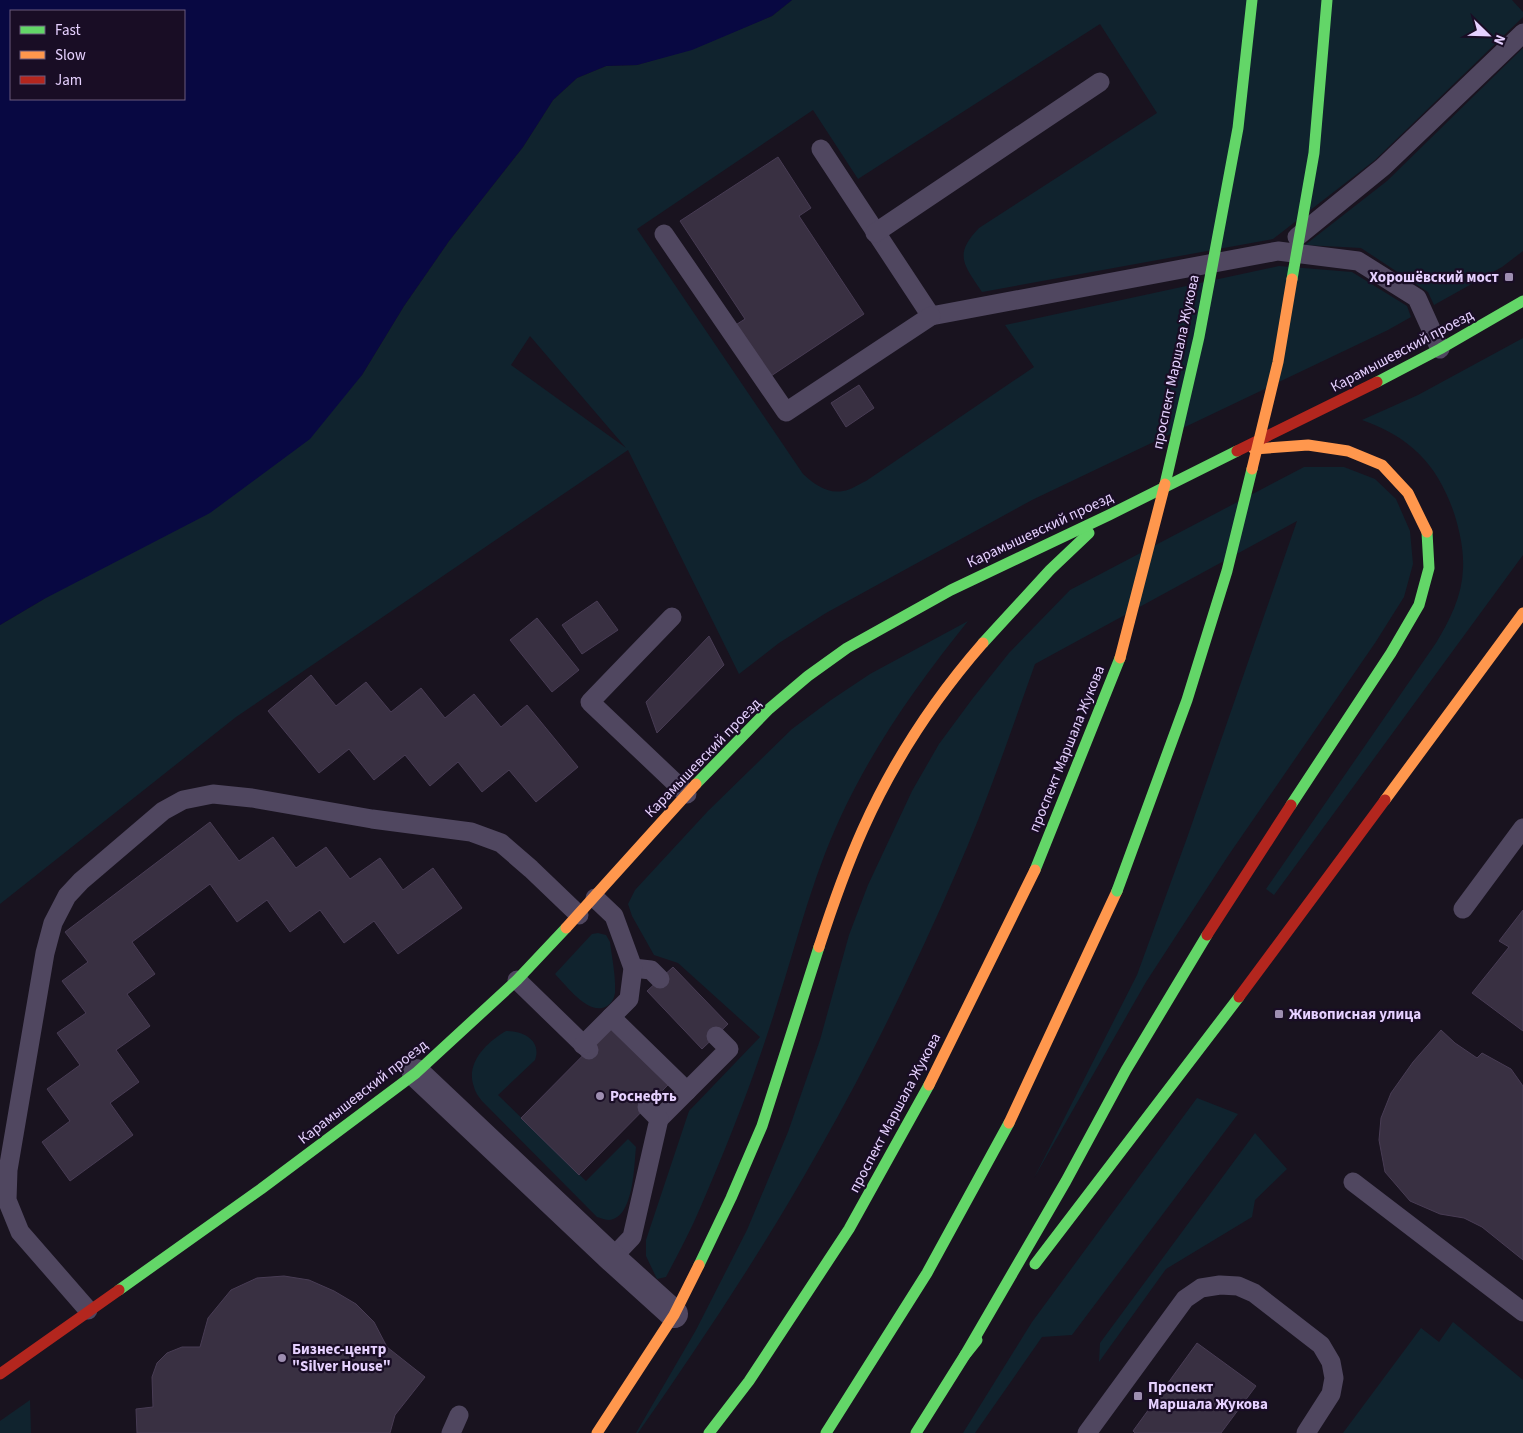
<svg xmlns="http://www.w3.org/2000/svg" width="1523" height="1433" font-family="'Source Sans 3',sans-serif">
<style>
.green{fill:#10232e;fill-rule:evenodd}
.water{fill:#080842;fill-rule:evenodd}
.building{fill:#393042;stroke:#483c54}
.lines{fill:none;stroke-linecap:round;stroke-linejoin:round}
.lane{stroke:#504760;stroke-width:19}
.street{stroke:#504760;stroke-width:28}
.fast{stroke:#63d668;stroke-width:11}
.slow{stroke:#ff974d;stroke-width:11}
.jam{stroke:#b3261e;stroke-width:11}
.fast-bridge{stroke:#63d668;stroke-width:11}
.slow-bridge{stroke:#ff974d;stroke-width:11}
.poi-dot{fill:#9e8eb1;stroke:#190d25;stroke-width:2}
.labels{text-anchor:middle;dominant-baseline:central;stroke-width:4.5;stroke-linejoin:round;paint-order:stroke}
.poi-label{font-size:15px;font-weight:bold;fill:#e6d1ff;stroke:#190d25;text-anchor:start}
.street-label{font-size:15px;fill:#e6d1ff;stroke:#190d25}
</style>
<rect width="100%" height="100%" fill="#19131f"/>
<!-- green -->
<g class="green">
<path d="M792,0h720l11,12v5l-148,143 -102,79 -291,53c-18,-27 -29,-37 -3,-64l178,-115 -57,-89 -242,155 -45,-69 -176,119 166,245c11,10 24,20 40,17 8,-1 16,-7 23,-10l168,-114 -29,-42 274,-59 73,6 55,34 4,11 -23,13 -356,170 -206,113 -47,30 -40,31 -111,-224 -392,267 -236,187v-279l44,-26 318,-224 42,-69 45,-65 74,-94 30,-47 24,-22 29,-12 31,-1 55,-16 80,-33zM530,336l96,112 -115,-83z"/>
<path d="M1523,48v203l-21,16 -68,38 -6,-13 -67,-44 -56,-3 82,-64z"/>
<path d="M1523,338v217l-249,340 -8,-6 170,-246c14,-23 26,-47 27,-74 1,-18 -3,-36 -8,-53 -16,-50 -44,-79 -93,-96l56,-25z"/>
<path d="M1304,467h40l31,12 21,20 14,32 3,33 -9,33 -29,46 -147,213 -82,126 -112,196 103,-203 50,-137 110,-317 -262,143c-25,70 -49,141 -79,209 -41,94 -86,188 -137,277 -55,98 -117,191 -181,283h-2l60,-103 51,-100 41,-98 32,-92 29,-105 19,-50 44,-94 27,-47 34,-46 36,-45 61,-63z"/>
<path d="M968,621c-49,61 -94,124 -127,195 -31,66 -47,138 -70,207 -20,62 -44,123 -70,183 -10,24 -23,48 -35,71l-9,2 -11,-23v-16l43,-129 71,-74 -82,-74 -24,-8 -22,-39 -4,-12 7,-14 73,-79 84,-82 39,-29 39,-26z"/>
<path d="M598,933l8,2 4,7c2,16 6,35 5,51 -1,5 -3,10 -8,13 -18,11 -41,-21 -52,-32l37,-40z"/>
<path d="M506,1031c17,0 36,9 29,29l-37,35 88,86 42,-42 8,8c-2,19 -2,71 -27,73 -3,0 -8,-2 -12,-3l-115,-116c-3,-4 -7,-9 -8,-14 -9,-24 13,-45 32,-56z"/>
<path d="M1197,1098l41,16 -166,221 -30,2 -67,96h-12l69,-111z"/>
<path d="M1255,1133l32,36 -32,31 -3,17 -86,52 -67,93 1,-19z"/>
<path d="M1453,1322l70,58v53h-180l78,-105 18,14z"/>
<path d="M30,1400l1,33h-31v-12z"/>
</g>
<!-- water -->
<path class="water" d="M0,0h792l-20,16 -80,34 -55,15 -31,1 -29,12 -24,22 -30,47 -74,94 -45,65 -42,69 -52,64 -100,74 -166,86 -44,26zM11,11h173v88h-173z"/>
<!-- building -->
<g class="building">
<path d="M778,157l33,51 -12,8 65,98 -96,64 -34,-52 11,-7 -65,-98z"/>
<path d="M859,385l15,23 -28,19 -15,-24z"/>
<path d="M597,601l21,29 -36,24 -20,-29z"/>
<path d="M537,618l42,52 -27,22 -42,-52z"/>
<path d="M709,636l15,29 -67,68 -11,-31z"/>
<path d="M311,675l25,31 30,-24 25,30 30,-24 24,30 29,-24 27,33 26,-22 51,62 -42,35 -27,-32 -27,22 -24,-30 -28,24 -25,-31 -31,25 -25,-31 -30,24 -51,-62z"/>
<path d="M210,822l29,39 34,-24 23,31 30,-21 24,32 30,-21 23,32 30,-22 29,40 -64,46 -24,-33 -30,22 -24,-33 -30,22 -23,-32 -30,22 -27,-38 -78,58 23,32 -28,20 23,32 -34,24 23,32 -29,21 23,32 -63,46 -28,-39 28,-21 -23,-32 33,-24 -23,-32 29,-20 -24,-32 26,-19 -23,-30z"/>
<path d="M1523,910v121l-51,-38 37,-46 -10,-6z"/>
<path d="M673,967l55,57 -26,25 -55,-58z"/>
<path d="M610,1028l58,57 -89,90 -58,-57z"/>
<path d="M1441,1030l14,13 22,15 5,-5 29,16 12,17v174l-41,-33 -18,-9 -24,-4 -30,-13 -25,-29 -6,-32 2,-22 10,-25 22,-31z"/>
<path d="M284,1276l25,4 25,11 22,13 18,18 13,25 38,30 -30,38 -5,18h-253l-1,-24 17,-2 -1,-30 5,-14 10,-10 15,-6h18l8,-29 23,-28 26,-12z"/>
<path d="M1197,1343l59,43 -35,47h-86l-2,-2z"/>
</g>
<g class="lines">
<!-- lane -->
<g class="lane">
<path d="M821,149l110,167 347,-65 80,10 59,37 23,51"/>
<path d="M875,233l225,-151"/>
<path d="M664,234l122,178 145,-96"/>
<path d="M1297,237l86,-70 140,-134"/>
<path d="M672,617l-82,85 97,92"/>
<path d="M1463,909l60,-81"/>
<path d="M633,968l18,2 9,9"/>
<path d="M517,980l72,70"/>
<path d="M611,1017l76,74"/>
<path d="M583,1045l46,-46 4,-31 -19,-52 -19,-18"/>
<path d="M659,1119l70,-70 -13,-13"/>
<path d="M1353,1182l170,130"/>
<path d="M612,1258l20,-21 27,-118 -12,-12"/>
<path d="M88,1310l-68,-78 -13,-32 1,-30 37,-217 8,-30 14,-27 14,-15 82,-70 20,-11 30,-6 39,4 120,21 99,13 30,11 30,26 48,46"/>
<path d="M451,1433l8,-18"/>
<path d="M1087,1433l98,-134 16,-11 19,-3 18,1 16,7 67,52 10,17 3,16 -3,16 -25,39"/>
</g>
<!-- street -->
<path class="street" d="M416,1073l196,185 62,56"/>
<!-- fast -->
<g class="fast">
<path d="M1377,382l63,-33 83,-48"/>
<path d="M983,643l67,-73 39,-37"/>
<path d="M696,784l73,-75 39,-33 39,-28 104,-58 158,-75 128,-64"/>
<path d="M1291,805l100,-152 28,-48 10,-37 -2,-36"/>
<path d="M1035,870l85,-212"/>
<path d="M1035,1264l204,-267"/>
<path d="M699,1265l32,-67 31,-72 57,-179"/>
<path d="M119,1290l142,-101 155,-116 101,-93 49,-52"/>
<path d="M965,1355l101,-174 60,-111 81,-135"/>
<path d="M709,1433l40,-52 100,-152 80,-144"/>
<path d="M826,1433l101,-160 82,-150"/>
<path d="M916,1433l49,-78 12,-15"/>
</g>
<!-- slow -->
<g class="slow">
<path d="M1254,449l54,-4 40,6 34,14 26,28 19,39"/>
<path d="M1385,800l138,-187"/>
<path d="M566,928l130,-144"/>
<path d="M819,947c13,-40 27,-80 44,-118 30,-67 72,-131 120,-186"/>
<path d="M929,1085l106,-215"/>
<path d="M1009,1123l108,-232"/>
<path d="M597,1433l77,-118 25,-50"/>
</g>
<!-- jam -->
<g class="jam">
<path d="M1237,451l140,-69"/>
<path d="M1207,935l84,-130"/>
<path d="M1239,997l146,-197"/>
<path d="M0,1374l119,-84"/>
</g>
<!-- fast-bridge -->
<g class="fast-bridge">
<path d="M1292,279l22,-126 13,-153"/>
<path d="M1165,484l34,-147 39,-209 14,-128"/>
<path d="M1117,891l70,-191 40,-129 25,-102"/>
</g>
<!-- slow-bridge -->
<g class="slow-bridge">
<path d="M1252,469l26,-107 14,-83"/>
<path d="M1120,658l45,-174"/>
</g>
</g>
<!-- markers -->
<g class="poi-dot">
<rect x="1504" y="272" width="10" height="10" rx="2.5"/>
<rect x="1274" y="1009" width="10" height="10" rx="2.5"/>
<circle cx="600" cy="1096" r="5"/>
<circle cx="282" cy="1358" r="5"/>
<rect x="1133" y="1391" width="10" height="10" rx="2.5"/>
</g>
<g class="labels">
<!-- poi labels -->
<g class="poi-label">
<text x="1499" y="277" text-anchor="end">Хорошёвский мост</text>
<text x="1289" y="1014">Живописная улица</text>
<text x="610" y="1096">Роснефть</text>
<text x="292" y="1349">Бизнес-центр<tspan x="292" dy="17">"Silver House"</tspan></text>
<text x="1148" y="1387">Проспект<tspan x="1148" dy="17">Маршала Жукова</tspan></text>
</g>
<!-- street labels -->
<g class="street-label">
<text transform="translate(1402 351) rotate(-28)">Карамышевский проезд</text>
<text transform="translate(1176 362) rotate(-78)">проспект Маршала Жукова</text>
<text transform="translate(1040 530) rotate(-25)">Карамышевский проезд</text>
<text transform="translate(1067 749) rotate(-68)">проспект Маршала Жукова</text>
<text transform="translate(703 758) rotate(-46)">Карамышевский проезд</text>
<text transform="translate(363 1092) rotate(-38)">Карамышевский проезд</text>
<text transform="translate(895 1113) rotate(-62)">проспект Маршала Жукова</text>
</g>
</g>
<!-- legend -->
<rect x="10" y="10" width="175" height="90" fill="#190d25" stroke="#6b5b7c"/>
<rect x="20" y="26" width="25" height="8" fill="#63d668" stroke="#6b5b7c"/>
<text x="55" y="35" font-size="15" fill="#e6d1ff">Fast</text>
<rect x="20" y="51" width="25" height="8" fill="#ff974d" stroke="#6b5b7c"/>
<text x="55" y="60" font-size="15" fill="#e6d1ff">Slow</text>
<rect x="20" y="76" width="25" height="8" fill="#b3261e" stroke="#6b5b7c"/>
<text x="55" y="85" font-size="15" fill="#e6d1ff">Jam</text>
<!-- north arrow -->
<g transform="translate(1488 35) rotate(113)" stroke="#190d25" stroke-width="4" paint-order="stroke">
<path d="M0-4L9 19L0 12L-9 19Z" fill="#e6d1ff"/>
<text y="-8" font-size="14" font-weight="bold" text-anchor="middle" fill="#e6d1ff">N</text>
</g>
</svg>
